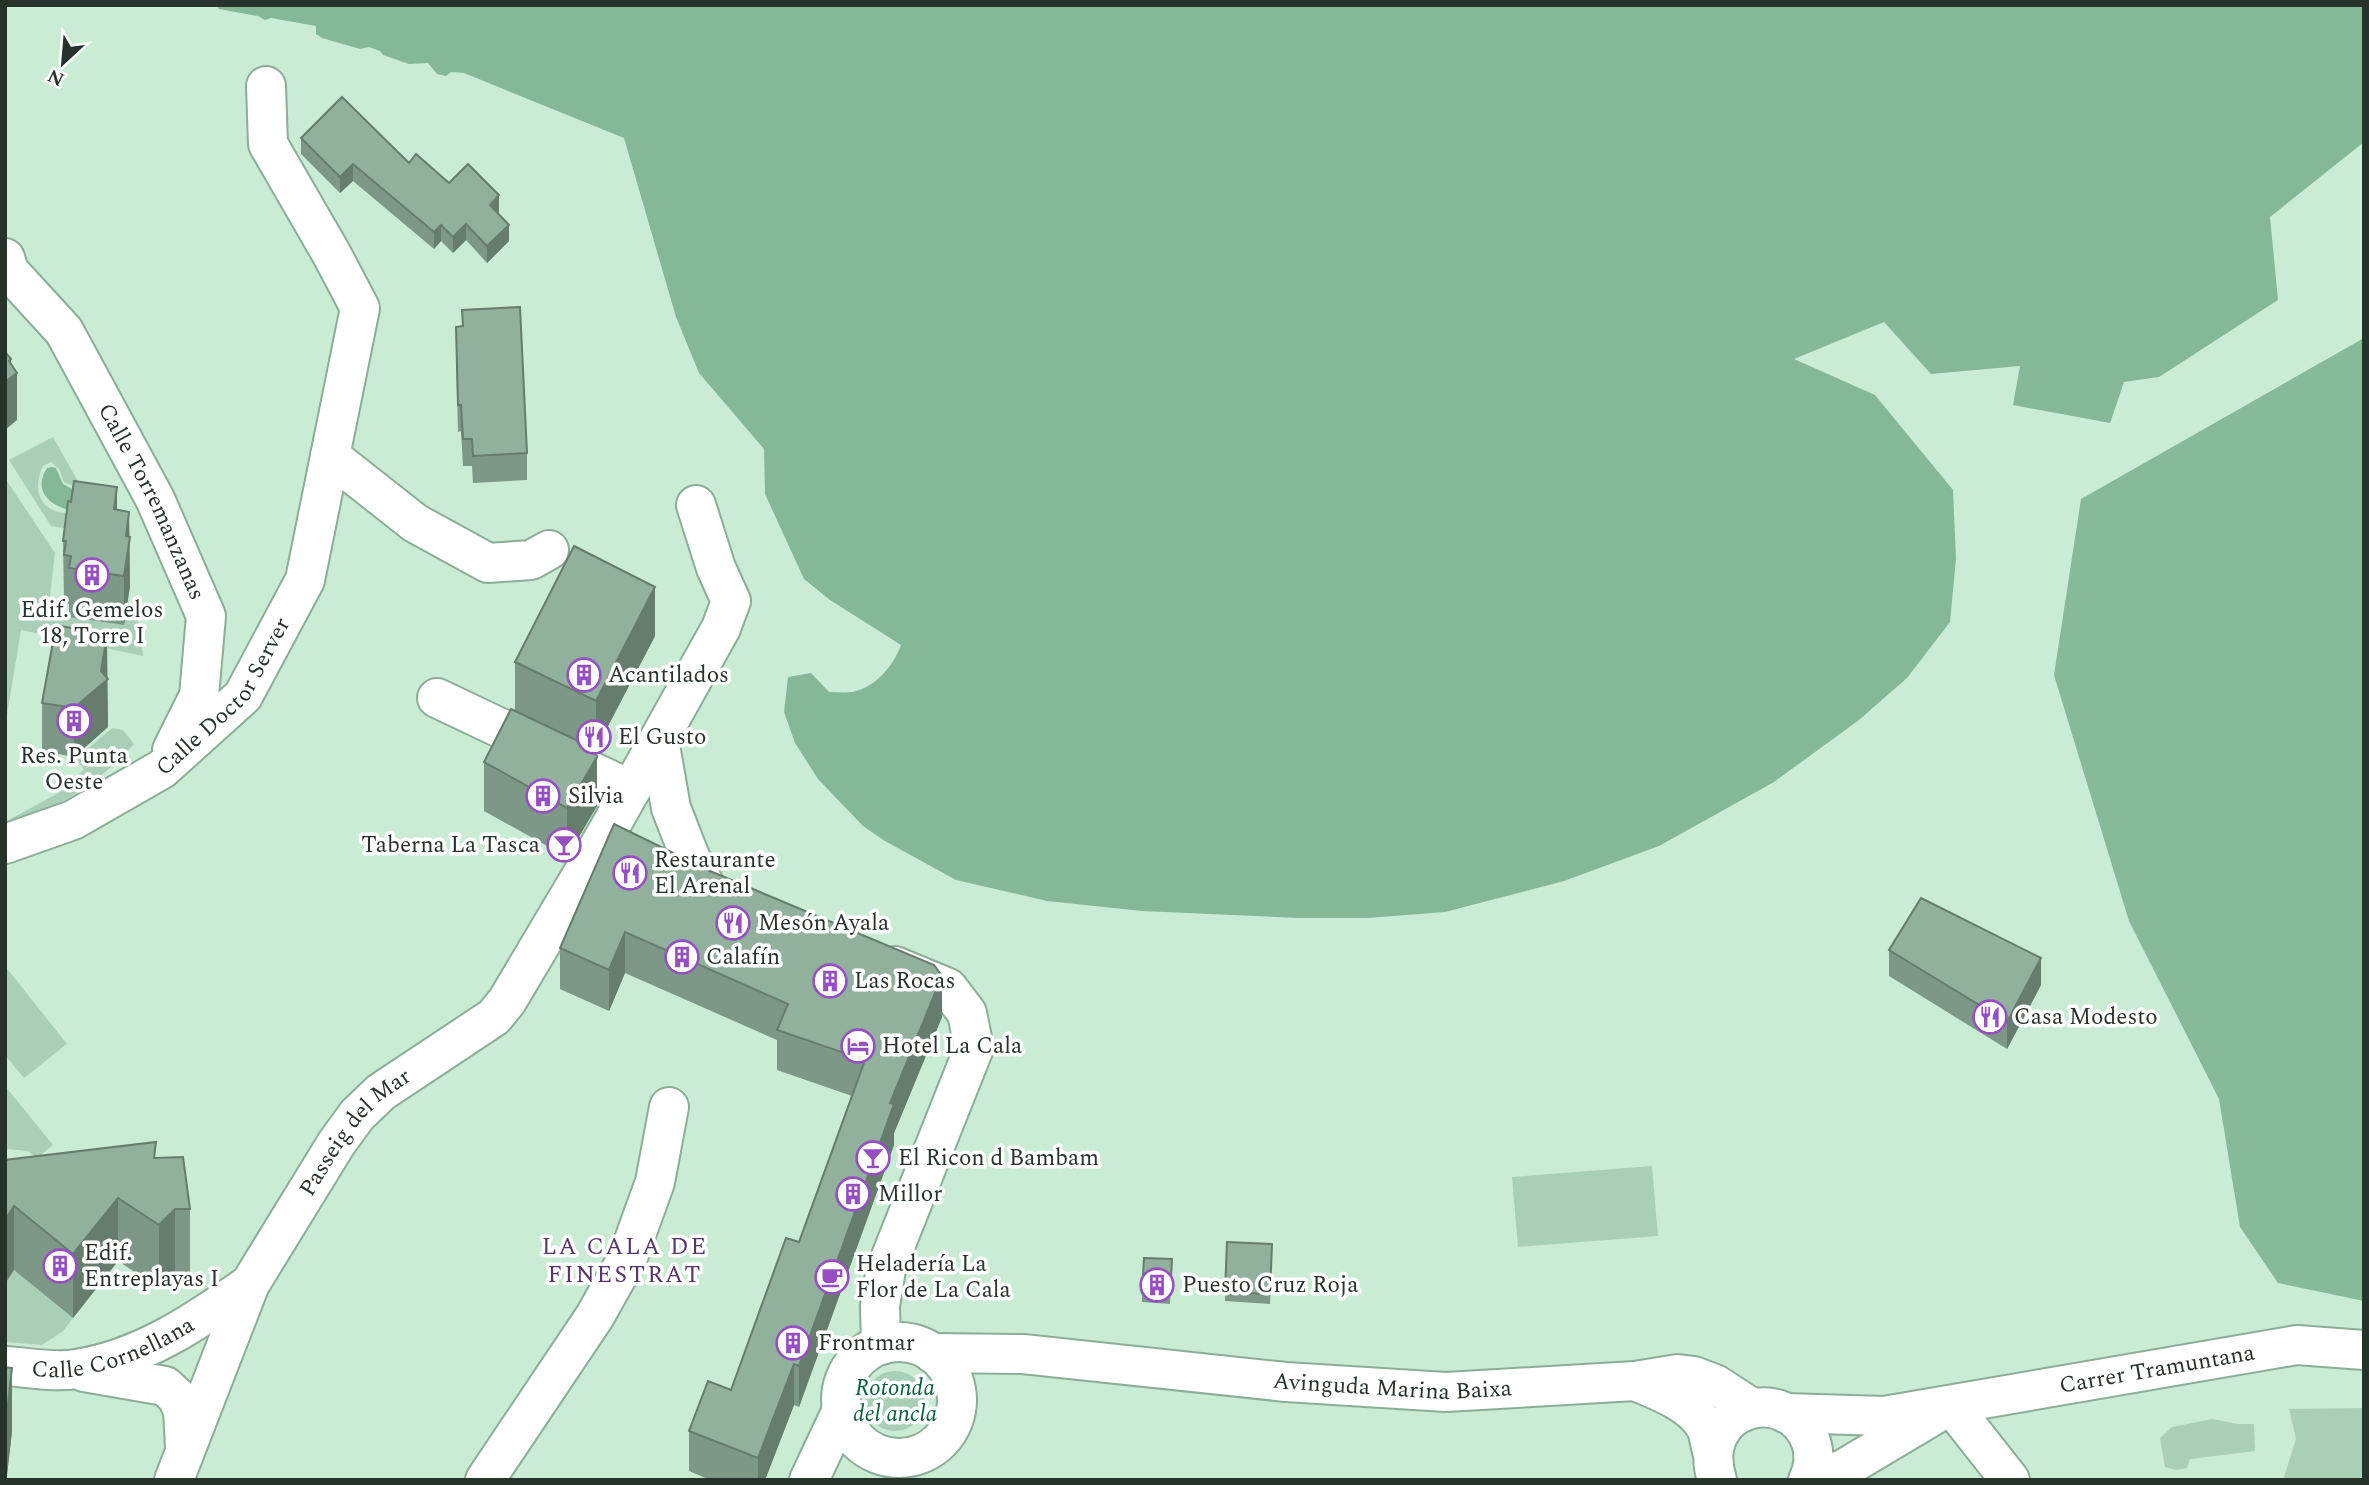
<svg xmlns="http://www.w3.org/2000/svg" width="2369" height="1485" font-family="Spectral,serif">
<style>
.green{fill:#aacfb7;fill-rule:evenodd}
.forest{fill:#86ba99}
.water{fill:#84b897}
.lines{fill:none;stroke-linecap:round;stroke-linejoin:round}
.minor-casing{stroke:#8cad97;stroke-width:42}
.minor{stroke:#fff;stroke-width:38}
.wall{fill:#7d9886}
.shaded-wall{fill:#667c6d}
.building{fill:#91b19c;stroke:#667c6d;stroke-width:2}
.labels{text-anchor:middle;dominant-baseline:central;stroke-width:7;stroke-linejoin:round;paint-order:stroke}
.street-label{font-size:23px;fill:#26332b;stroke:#fff}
.poi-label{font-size:23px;fill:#26332b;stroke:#fff;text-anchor:start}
.park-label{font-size:23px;font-style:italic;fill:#076139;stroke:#fff}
.neighbourhood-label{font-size:24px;letter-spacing:2px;fill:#57346d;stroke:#fff}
</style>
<rect width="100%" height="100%" fill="#caecd5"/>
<!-- green -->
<g class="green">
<path d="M53,437l44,78v18l-46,-7 -42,-66zM51,462l8,7 5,13 13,6v24c-31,6 -48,-17 -34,-46z"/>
<path d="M5,478l50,75 -7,60 76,12 1,-9 13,3 5,37 -122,-26 -16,97z"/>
<path d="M112,728l11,2 11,14c-37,42 -79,63 -129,87v-9l57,-31 22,-22 -8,-10z"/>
<path d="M5,966l62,78 -43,34 -19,-23z"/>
<path d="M5,1086l48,59 -16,13 -9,-7 -23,-2z"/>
<path d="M1652,1166l6,70 -140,11 -6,-70z"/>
<path d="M14,1270l59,48 -10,13 -21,14 -37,-3v-58z"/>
<circle cx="895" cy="1401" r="30"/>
<path d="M2364,1408v72h-81l13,-41 -7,-30z"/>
<path d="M2212,1419l26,5h16l1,27 -65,8 -3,9 -11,2 -11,-3 -5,-29 12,-11z"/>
</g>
<!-- forest -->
<path class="forest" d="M2364,338v963l-86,-18 -38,-56 -21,-128 -90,-178 -75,-246 27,-176z"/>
<!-- water -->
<g class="water">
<path d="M217,5h2147v137l-94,75 8,83 -119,77 -35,5 -14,41 -97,-18 7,-39 -89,8 -47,-52 -90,37 81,36 78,95 3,68 -6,64 -43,56 -48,42 -85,62 -115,64 -95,35 -119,31 -77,6h-70l-156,-7 -95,-10 -91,-21 -71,-39 -22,-15 -45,-47 -23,-36 -11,-31 4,-35 23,-4 18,19c8,0 17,1 24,0 23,-5 41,-27 48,-47l-71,-45 -26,-21 -39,-85 -1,-45 -65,-76 -23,-56 -52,-179 -160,-65 -13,-1 -5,4 -9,-2 -9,-11 -19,1 -26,-9 -3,-4 -11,-4 -9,2 -38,-11 -6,-4v-8l-45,-8 -6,2 -7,-4 -39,-7z"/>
<path d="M52,467l4,1 7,16 17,9 -11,17c-21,-5 -36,-21 -22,-42z"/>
</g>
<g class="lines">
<defs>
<g id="minor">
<path id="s1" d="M5,258l4,13 55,60 91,168 51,117 -7,80 -27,54"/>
<path d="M330,456l85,67 73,40 43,-3 18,-10"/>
<path d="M437,698l194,92"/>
<path d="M659,740l12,68 19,49 14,27"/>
<path id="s2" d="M5,844l68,-24 89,-51 81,-73 62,-116 55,-272 -29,-55 -63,-109 -2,-58"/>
<circle cx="899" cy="1400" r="58"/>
<path d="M881,1345l-1,-39 6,-37 88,-221 -7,-35 -19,-25 -53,-22"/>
<path id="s3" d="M932,1353l91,1 263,28 160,10 189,-11 43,-7 16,2 21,8 37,24"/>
<path id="s4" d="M5,1366c22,1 49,7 71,3 66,-10 121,-48 174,-85"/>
<path d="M84,1372l81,14 12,11 6,14 2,36"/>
<path d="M1635,1381c24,10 60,23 72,49 2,6 3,14 5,21"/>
<path d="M1951,1405l59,75"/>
<path id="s5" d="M1785,1413l99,3 413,-71 67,5"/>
<path id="s6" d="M174,1480l76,-196 86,-140 21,-29 24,-23 113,-75 13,-16 98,-165 116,-208 10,-27 -15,-33 -20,-63"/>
<path d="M485,1480l110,-164 33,-59 27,-75 14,-75"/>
<path d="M809,1480l33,-70"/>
<path d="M1717,1480c-23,-73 71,-100 94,-38 4,12 3,27 -3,38"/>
<path d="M1821,1480l24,-12 89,-53"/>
</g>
</defs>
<!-- minor casing -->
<use href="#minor" class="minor-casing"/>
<!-- minor -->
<use href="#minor" class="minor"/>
</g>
<!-- wall -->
<g class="wall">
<path d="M301,138l108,25 90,49 -1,1 11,28 -22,22 -21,-23 -13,13 -12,-12 -7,8 -81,-68 -13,12 -39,-39z"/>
<path d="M462,310l65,143v27l-54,3 -1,-17h-9l-2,-35 -3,1 -2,-78v-27h6z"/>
<path d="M117,510l12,2 1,74 -6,39 -55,-8v-13l-5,-1 -1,-62z"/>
<path d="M655,636l-59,113h-1l2,57 -30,51 -83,-46v-49l31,-52v-48z"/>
<path d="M107,677l1,50 -34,30 -32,-6v-48z"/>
<path d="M614,824l328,193 -48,116v12l-95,262 -5,-2 -29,75h-55l-21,-9v-40l42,-41 68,-148 53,-146 -75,-26v-30l-152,-67 -16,38 -49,-22v-41z"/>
<path d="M1889,950l152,35 -34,64 -118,-73z"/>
<path d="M156,1158l34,51v63h-15l-16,16 -41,-27 -45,57 -59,-48 -9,-110z"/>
<path d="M1227,1242l45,2 -2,60 -45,-3z"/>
<path d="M1172,1259l-2,45 -28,-2v-9z"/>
<path d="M5,1367l7,64 -5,44h-2z"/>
</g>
<!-- shaded-wall -->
<g class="shaded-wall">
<path d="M353,164v17l-13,12v-16z"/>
<path d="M499,195v17l-9,9v-16z"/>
<path d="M466,224v16l-13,13v-16z"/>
<path d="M441,225v16l-7,8v-17z"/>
<path d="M509,225v16l-22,22v-17z"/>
<path d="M11,359v19l6,-5v47l-12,10v-48l4,-21z"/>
<path d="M117,487v48l-3,-26z"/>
<path d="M129,512l1,74 -6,39v-49l2,-40z"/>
<path d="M655,587v49l-59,113v-48z"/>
<path d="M107,635l1,92 -34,30v-49l27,-37z"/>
<path d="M597,757v49l-30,51v-49z"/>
<path d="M625,932v41l-16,38v-41z"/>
<path d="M2041,958v27l-34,64v-27z"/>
<path d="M942,976v41l-48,116v12l-95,262v-41l91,-263z"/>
<path d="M118,1198v63l-45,57v-64z"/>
<path d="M14,1206v64l-9,14v-64z"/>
<path d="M175,1209v63l-16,16v-63z"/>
<path d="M794,1364v41l-29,75h-7v-22z"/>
<path d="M12,1368v63l-5,44v-63z"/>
</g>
<!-- building -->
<g class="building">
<path d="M342,97l67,66 7,-9 33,29 19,-19 31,31 -9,10 19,20 -22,21 -21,-22 -13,13 -12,-12 -7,7 -81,-68 -13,13 -39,-39z"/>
<path d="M520,307l7,146 -54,3 -1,-17h-9l-2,-34h-3l-2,-78 7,-1 -1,-16z"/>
<path d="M5,352l6,7 -2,2 8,12 -12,9z"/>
<path d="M74,481l43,6 -3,22 15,3 -3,24 4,1 -6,39 -55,-8 2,-12 -7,-1 2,-14h-3l5,-40 3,1z"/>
<path d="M574,546l81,41 -59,114 -81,-39z"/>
<path d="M56,625l51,10 -6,36 7,8 -34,29 -32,-5z"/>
<path d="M511,709l84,40 2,8 -30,51 -83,-46z"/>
<path d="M614,824l96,47 224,94 8,11 -52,127 4,1 -95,262 -5,-2 -36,94 -69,-27 19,-50 23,9 55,-152 13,4 66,-182 -88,-30 11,-26 -163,-72 -16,38 -49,-22z"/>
<path d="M1921,898l120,60 -34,64 -118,-72z"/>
<path d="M156,1142l-2,16 29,-1 7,52h-15l-16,16 -41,-27 -45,56 -59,-48 -9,14v-60z"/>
<path d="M1227,1242l45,2 -2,50 -45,-2z"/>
<path d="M1144,1258l28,1 -2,36 -28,-2z"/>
<path d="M5,1367l7,1 -5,44h-2z"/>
</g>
<!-- icons -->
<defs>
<symbol id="building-ring" viewBox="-11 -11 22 22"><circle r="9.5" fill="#fff" stroke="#964fc2" stroke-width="1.5"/><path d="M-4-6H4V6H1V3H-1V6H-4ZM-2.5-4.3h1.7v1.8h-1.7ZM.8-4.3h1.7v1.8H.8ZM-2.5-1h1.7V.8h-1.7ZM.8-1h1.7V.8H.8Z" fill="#964fc2"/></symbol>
<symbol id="restaurant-ring" viewBox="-11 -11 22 22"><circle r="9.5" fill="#fff" stroke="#964fc2" stroke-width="1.5"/><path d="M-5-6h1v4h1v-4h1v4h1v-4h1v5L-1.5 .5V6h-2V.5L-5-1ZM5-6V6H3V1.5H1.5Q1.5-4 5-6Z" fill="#964fc2"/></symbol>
<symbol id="bar-ring" viewBox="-11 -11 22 22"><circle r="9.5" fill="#fff" stroke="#964fc2" stroke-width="1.5"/><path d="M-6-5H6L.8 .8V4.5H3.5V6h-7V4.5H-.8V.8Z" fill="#964fc2"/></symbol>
<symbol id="hotel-ring" viewBox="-11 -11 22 22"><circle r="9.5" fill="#fff" stroke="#964fc2" stroke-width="1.5"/><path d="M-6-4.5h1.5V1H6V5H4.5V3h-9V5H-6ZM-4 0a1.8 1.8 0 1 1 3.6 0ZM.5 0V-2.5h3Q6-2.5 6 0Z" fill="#964fc2"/></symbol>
<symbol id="cafe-ring" viewBox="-11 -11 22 22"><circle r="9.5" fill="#fff" stroke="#964fc2" stroke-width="1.5"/><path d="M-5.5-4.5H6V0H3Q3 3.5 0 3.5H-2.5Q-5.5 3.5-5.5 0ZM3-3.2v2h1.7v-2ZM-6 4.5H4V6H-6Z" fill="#964fc2"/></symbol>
</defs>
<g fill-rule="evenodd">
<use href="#building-ring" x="73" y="556" width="38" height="38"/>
<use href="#building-ring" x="565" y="656" width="38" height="38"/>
<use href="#building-ring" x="55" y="702" width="38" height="38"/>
<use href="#restaurant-ring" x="575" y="718" width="38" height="38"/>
<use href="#building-ring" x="524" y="777" width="38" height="38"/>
<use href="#bar-ring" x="545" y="826" width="38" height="38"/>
<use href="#restaurant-ring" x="611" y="854" width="38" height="38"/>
<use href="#restaurant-ring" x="714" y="904" width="38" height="38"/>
<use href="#building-ring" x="663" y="938" width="38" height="38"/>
<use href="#building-ring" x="811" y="962" width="38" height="38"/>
<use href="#restaurant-ring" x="1971" y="998" width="38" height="38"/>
<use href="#hotel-ring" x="839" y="1027" width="38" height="38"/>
<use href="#bar-ring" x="854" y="1139" width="38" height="38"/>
<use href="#building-ring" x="834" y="1175" width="38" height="38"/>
<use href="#building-ring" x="41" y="1247" width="38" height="38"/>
<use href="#cafe-ring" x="813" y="1258" width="38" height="38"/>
<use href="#building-ring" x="1138" y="1266" width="38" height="38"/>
<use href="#building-ring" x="774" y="1324" width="38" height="38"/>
</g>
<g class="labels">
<!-- street labels -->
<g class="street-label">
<text stroke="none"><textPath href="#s1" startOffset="287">Calle Torremanzanas</textPath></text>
<text stroke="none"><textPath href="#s2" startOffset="271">Calle Doctor Server</textPath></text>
<text stroke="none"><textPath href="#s6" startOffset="396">Passeig del Mar</textPath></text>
<text stroke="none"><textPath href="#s4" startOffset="112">Calle Cornellana</textPath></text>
<text stroke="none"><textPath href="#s5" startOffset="376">Carrer Tramuntana</textPath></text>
<text stroke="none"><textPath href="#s3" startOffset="462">Avinguda Marina Baixa</textPath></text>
</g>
<!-- poi labels -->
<g class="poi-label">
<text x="92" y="610" text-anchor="middle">Edif. Gemelos<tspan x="92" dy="26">18, Torre I</tspan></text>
<text x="608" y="675">Acantilados</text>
<text x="618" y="737">El Gusto</text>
<text x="74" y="756" text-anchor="middle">Res. Punta<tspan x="74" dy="26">Oeste</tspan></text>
<text x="568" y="796">Silvia</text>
<text x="540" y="845" text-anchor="end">Taberna La Tasca</text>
<text x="654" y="860">Restaurante<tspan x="654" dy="26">El Arenal</tspan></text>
<text x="758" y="923">Mesón Ayala</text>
<text x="706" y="957">Calafín</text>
<text x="854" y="981">Las Rocas</text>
<text x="2014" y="1017">Casa Modesto</text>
<text x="882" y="1046">Hotel La Cala</text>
<text x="898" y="1158">El Ricon d Bambam</text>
<text x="878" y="1194">Millor</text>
<text x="84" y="1253">Edif.<tspan x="84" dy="26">Entreplayas I</tspan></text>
<text x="856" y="1264">Heladería La<tspan x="856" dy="26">Flor de La Cala</tspan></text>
<text x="1182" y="1285">Puesto Cruz Roja</text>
<text x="818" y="1343">Frontmar</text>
</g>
<!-- park labels -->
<g class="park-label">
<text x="895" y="1388">Rotonda<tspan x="895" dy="26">del ancla</tspan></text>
</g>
<!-- neighbourhood labels -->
<g class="neighbourhood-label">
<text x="625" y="1247">LA CALA DE<tspan x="625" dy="28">FINESTRAT</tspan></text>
</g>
</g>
<!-- border -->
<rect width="2369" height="1485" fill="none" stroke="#26332b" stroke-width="14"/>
<!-- north arrow -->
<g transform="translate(63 63) rotate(206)" stroke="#ffffff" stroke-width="5" paint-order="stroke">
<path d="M0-5L12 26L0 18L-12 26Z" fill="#26332b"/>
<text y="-10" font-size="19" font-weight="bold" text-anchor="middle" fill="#26332b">N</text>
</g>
</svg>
